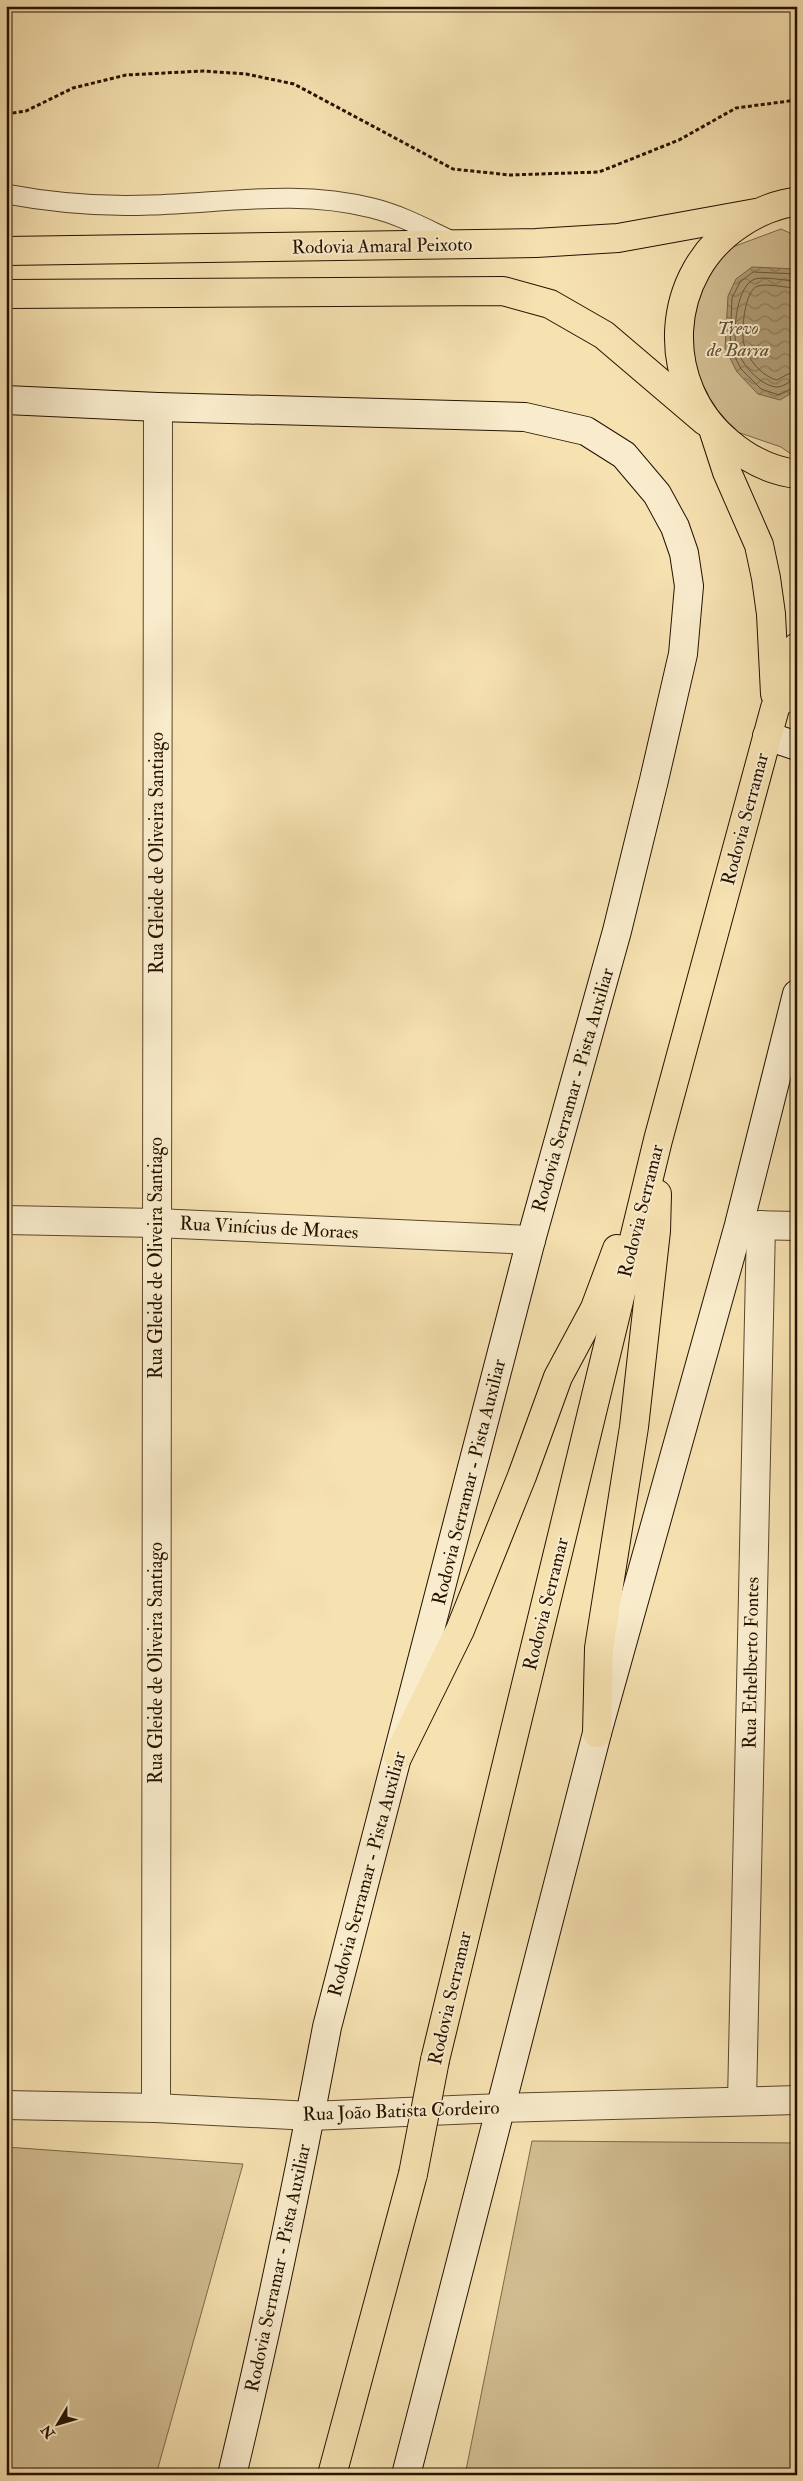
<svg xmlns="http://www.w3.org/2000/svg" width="803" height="2481" font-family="'IM FELL Double Pica',serif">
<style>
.green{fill:#d2be92;stroke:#7c6849}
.water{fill:url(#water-waves);stroke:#786446}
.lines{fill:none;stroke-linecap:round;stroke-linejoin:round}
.shore{stroke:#6a563a;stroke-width:1}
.lane-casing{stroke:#59462c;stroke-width:21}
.street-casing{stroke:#59462c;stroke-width:30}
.secondary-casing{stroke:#251200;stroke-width:30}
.primary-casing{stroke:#251200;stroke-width:30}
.highway-casing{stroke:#251200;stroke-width:30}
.path{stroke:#251200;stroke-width:3;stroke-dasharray:4 2.5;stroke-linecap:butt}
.lane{stroke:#f9eccc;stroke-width:19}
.street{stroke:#f9eccc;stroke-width:28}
.secondary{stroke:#f9eccc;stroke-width:28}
.primary{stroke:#f6e1b0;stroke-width:28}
.highway{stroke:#f6e1b0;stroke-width:28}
.primary-bridge-casing{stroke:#251200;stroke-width:30;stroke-linecap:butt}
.primary-bridge{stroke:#f6e1b0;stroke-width:28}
.labels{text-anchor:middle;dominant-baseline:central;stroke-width:4;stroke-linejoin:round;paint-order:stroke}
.street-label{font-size:19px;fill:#251200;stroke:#f9eccc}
.park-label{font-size:19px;font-style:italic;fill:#624e33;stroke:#f9eccc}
</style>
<defs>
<pattern id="water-waves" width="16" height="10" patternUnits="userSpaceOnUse" patternTransform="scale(1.25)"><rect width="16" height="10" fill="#af9b74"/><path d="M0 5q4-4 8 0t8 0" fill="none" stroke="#8e7d5d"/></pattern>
</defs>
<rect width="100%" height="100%" fill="#f6e1b0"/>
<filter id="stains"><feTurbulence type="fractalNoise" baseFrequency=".004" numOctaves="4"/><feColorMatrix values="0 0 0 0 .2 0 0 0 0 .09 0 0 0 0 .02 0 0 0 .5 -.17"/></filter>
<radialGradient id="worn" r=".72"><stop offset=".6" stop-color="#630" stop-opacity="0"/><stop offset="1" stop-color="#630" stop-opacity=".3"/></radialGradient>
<!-- green -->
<g class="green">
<path d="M781,229l16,7v222l-16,-11 -76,-26 -26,-64 24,-99z"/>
<path d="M532,2141l265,2v332h-332z"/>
<path d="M6,2147l237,17 -87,311h-150z"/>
</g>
<!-- water -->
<path class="water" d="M752,267l45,2v121l-17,10 -22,-6 -21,-22 -12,-24 3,-52 8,-17z"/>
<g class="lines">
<!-- shore -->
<g class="shore">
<path d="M797,274l-44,-2 -13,10 -8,16 -2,49 11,22 20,20 18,6 18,-9"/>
<path d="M797,281c-11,0 -33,-5 -42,-2 -18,6 -22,50 -19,66 3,17 23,40 40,42 7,1 13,-7 21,-7"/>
<path d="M797,288c-12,0 -28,-5 -39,-2 -14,4 -17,47 -14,58 3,15 19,33 33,36l11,-6 9,-2"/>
</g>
<defs>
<g id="lane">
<path d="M6,194c48,9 95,13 144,11 74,-2 148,-16 222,3 29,7 54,21 80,33"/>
<path d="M775,708l22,-10"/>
</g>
<g id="street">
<path d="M6,1220l150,3 375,17"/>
<path d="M743,1225l54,1"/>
<path d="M742,2101l19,-876"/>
<path d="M6,2105l150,3 154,8 191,-8 296,-8"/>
<path d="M156,2108l2,-1701"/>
</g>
<g id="secondary">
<path d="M6,400l152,7 367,10 61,14 38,24 33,39 18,33 9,26 5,33 -6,68 -29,126 -37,151 -86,309 -204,787c-28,150 -59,299 -95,448"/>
<path d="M767,736l30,10"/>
<path d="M406,2475l191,-742 142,-508 58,-231"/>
</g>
<g id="primary">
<path d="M714,432l13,40 32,73 7,33 5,36 4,80"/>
<path d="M597,1733l2,-85 35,-221 22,-196 1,-37"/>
<path d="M398,1756l62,-126 62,-154 36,-99 37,-69 22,-59"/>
<path d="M435,2060l223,-920 117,-432 22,-61"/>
<path d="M332,2475l81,-301"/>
</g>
<g id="highway">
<path d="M797,202c-19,1 -41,11 -56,21 -78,50 -83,162 -12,220 19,16 42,28 68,31"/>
<path d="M6,251l530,-8 82,-5 138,-25"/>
<path d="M6,294l497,-3 47,13 54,31 101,86"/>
</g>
</defs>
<!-- lane casing -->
<use href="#lane" class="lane-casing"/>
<!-- street casing -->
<use href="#street" class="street-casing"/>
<!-- secondary casing -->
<use href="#secondary" class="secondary-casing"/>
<!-- primary casing -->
<use href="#primary" class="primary-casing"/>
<!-- highway casing -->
<use href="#highway" class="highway-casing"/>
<!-- path -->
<path class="path" d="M6,114l20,-3 47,-23 53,-13 77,-4 43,3 48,10 159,85 57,6 89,-3 80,-32 57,-32 61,-8"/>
<!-- lane -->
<use href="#lane" class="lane"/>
<!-- street -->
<use href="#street" class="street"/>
<!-- secondary -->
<use href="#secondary" class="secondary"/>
<!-- primary -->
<use href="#primary" class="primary"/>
<!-- highway -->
<use href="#highway" class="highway"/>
<defs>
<path id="primary-bridge" d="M413,2174l22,-114"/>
</defs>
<!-- primary-bridge casing -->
<use href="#primary-bridge" class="primary-bridge-casing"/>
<!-- primary-bridge -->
<use href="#primary-bridge" class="primary-bridge"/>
</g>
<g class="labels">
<!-- street labels -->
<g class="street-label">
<text transform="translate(382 246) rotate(-1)">Rodovia Amaral Peixoto</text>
<text transform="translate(745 819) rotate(-75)">Rodovia Serramar</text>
<text transform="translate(157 853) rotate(-90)">Rua Gleide de Oliveira Santiago</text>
<text transform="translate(573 1090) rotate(-74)">Rodovia Serramar - Pista Auxiliar</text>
<text transform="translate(641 1211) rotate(-76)">Rodovia Serramar</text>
<text transform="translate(269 1228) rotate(3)">Rua Vinícius de Moraes</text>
<text transform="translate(156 1258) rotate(-90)">Rua Gleide de Oliveira Santiago</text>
<text transform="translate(469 1482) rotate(-76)">Rodovia Serramar - Pista Auxiliar</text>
<text transform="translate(546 1604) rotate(-76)">Rodovia Serramar</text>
<text transform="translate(156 1663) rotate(-90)">Rua Gleide de Oliveira Santiago</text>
<text transform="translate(751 1663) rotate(-89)">Rua Ethelberto Fontes</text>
<text transform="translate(367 1874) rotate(-75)">Rodovia Serramar - Pista Auxiliar</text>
<text transform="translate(450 1998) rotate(-77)">Rodovia Serramar</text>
<text transform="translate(401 2111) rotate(-2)">Rua João Batista Cordeiro</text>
<text transform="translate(278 2268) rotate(-78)">Rodovia Serramar - Pista Auxiliar</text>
</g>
<!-- park labels -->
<g class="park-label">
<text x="738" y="328">Trevo<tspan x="738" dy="22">de Barra</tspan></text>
</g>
</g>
<!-- margin -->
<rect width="803" height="2481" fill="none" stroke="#f6e1b0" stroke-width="25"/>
<rect x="8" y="8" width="788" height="2466" fill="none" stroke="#251200" stroke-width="2.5"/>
<rect x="12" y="12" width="778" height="2456" fill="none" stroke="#251200"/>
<!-- north arrow -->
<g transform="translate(58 2424) rotate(232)" stroke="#f9eccc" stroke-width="4" paint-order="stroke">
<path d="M0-4L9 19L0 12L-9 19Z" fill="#251200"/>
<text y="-8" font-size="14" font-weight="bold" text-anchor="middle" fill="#251200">N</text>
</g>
<rect width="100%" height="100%" filter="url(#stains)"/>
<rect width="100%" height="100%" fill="url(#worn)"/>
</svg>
